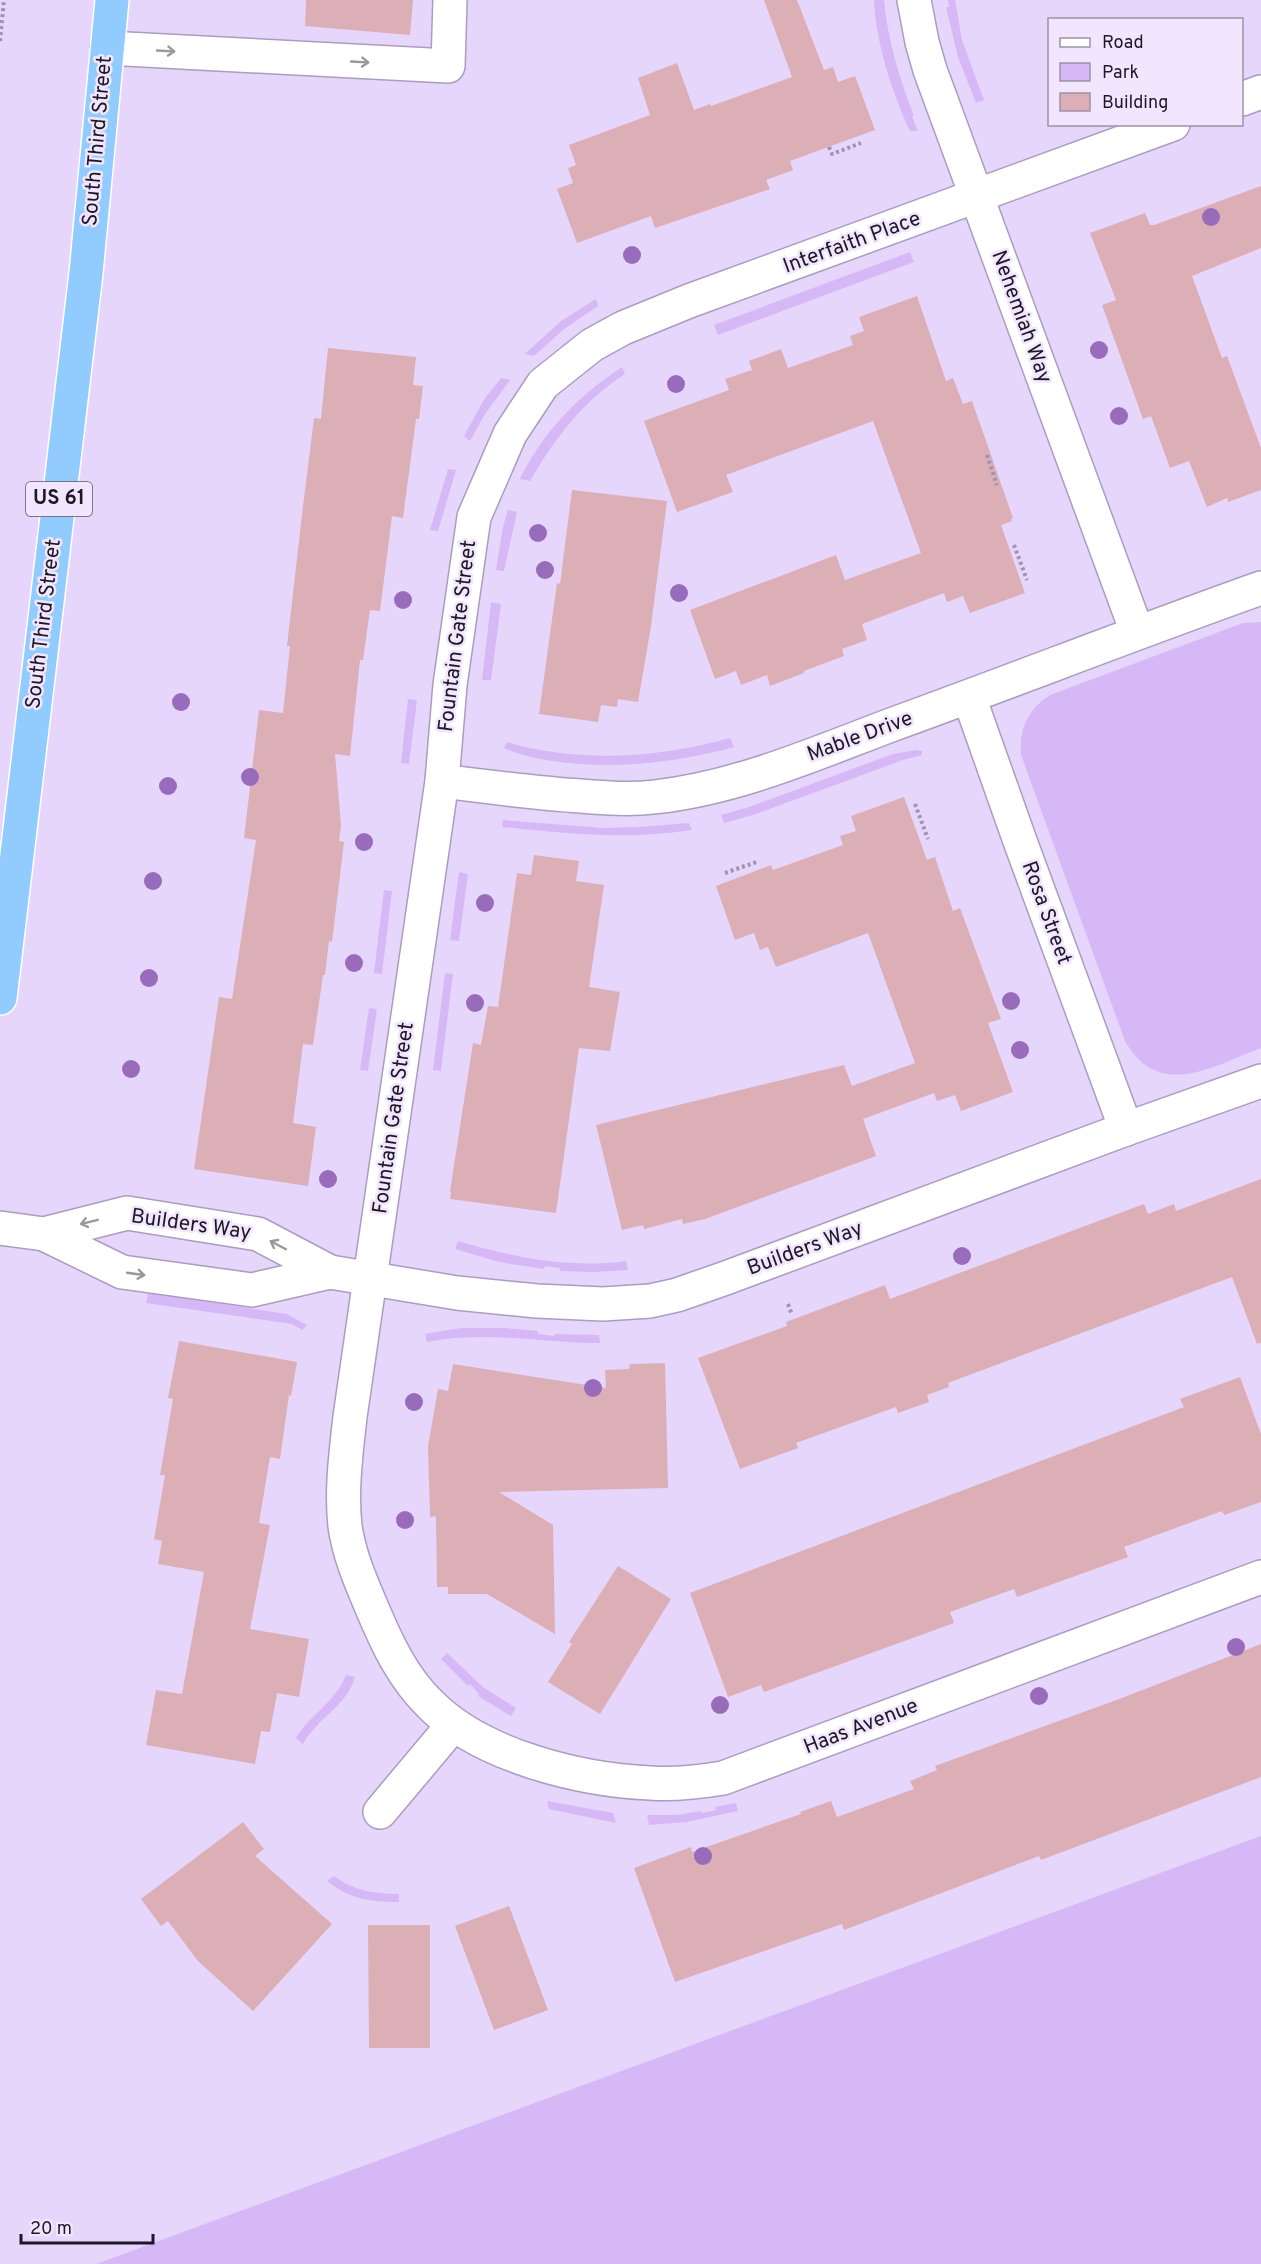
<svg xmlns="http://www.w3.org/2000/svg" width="1261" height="2264" font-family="Overpass,sans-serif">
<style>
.green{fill:#d5b8f5}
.building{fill:#dcaeb6}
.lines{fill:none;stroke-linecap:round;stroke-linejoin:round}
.minor-casing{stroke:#ac9cc0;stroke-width:36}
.highway-casing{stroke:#fff;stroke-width:36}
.path{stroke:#a093b0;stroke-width:4;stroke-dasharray:3 3;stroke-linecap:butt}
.minor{stroke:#fff;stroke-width:33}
.highway{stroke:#92ccfe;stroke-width:33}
.tree{fill:#986bbb}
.oneway{stroke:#9a979d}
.labels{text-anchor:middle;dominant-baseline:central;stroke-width:5;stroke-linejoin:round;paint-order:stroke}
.shield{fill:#f1e6fe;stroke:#5d5566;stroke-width:1.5}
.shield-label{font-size:20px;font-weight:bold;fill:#1e1725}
.street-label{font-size:21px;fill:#1e1725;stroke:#f1e6fe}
</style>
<rect width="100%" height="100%" fill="#e7d6fc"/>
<!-- green -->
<g class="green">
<path d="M874,0h10c4,41 15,77 30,116l-2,1 6,14h-8c-18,-39 -34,-87 -36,-131z"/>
<path d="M948,0h7l7,40 22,60 -8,3 -18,-46 -12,-50h3z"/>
<path d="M910,252l4,10 -196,73 -4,-10z"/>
<path d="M596,299l2,7 -34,23 -30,27 -9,-2 36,-33z"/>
<path d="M622,367l3,7c-43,28 -70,64 -95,107l-10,-2c23,-47 58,-83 102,-112z"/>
<path d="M501,378l9,2 -25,34 -15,27 -6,-5 21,-38z"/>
<path d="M448,469l8,1 -18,61 -8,-1z"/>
<path d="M508,510l9,2 -13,59 -8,-1 7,-43z"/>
<path d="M491,602l10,2 -10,76h-9z"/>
<path d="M1261,622v426c-48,18 -102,53 -136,-7l-104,-286c-2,-26 7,-46 29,-60l193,-72z"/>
<path d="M408,699l9,1 -8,64 -8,-1z"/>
<path d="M730,738l4,9c-60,16 -120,23 -182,14 -17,-3 -33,-6 -48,-13l3,-6c18,6 36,9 54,11 59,7 113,0 169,-15z"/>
<path d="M916,750l6,1v4l-19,5 -147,54 -32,9 -3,-8 28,-8 144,-53z"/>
<path d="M503,820l100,8 35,-1 51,-4 3,7c-68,10 -122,4 -190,-3z"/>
<path d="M459,872l9,2 -9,67 -9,-1z"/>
<path d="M384,890l8,1 -10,83 -8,-1z"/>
<path d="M445,973l8,1 -12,97 -8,-1z"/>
<path d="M369,1008l8,1 -9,62 -8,-1z"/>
<path d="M458,1241c54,16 111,28 168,20l2,9 -34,2 -34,-1v-3l-15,-2 -1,3 -45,-7 -44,-13z"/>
<path d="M148,1293l139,21 20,11 -5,5 -10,-6 -146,-21z"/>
<path d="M461,1328h45l32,3v3l16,2 1,-2 44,1 1,8c-58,0 -115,-13 -173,-1l-2,-8z"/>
<path d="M447,1653l36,34 33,21 -5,8 -33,-20 1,-2 -9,-10 -2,2 -27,-27z"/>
<path d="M346,1675l9,2c-8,29 -38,41 -52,67l-7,-6c14,-24 40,-36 50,-63z"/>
<path d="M547,1801l66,12 3,10 -67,-14z"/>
<path d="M736,1803l2,8 -51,11 -38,3 -2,-10h30l24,-4 1,2 14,-3 -1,-3z"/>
<path d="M1261,1836v428h-1165z"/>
<path d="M334,1876c20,15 41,18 65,18v8c-28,0 -50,-3 -72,-21z"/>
</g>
<!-- building -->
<g class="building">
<path d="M306,0h107l-3,35 -105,-9z"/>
<path d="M764,0h33l27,70 9,-3 5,15 17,-6 20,54 -85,31 3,9 -27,10 4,9 -115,39 -4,-12 -74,27 -20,-54 16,-6 -5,-15 8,-3 -7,-20 81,-30 -12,-37 39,-15 17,47 16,-6 1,2 81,-29z"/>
<path d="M1261,186v62l-69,28 30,82 5,-2 34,92v42l-33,12 -1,-4 -20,9 -18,-46 -19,7 -19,-52 -8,3 -41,-114 14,-5 -26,-67 55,-20 5,12h4z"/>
<path d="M917,296l29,85 7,-3 10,26 9,-3 41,117 -2,1 1,2 -11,4 24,68 -55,20 -7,-17 -16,6 -3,-9 -82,31 5,16 -25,9 2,7 -40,15v2l-34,13 -3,-11 -26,10 -5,-14 -21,8 -25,-69 146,-55 9,25 76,-27 -48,-132 -147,54 7,17 -56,20 -33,-91 85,-31 -4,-11 27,-9 -3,-9 32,-12 7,19 65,-23 -3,-9 14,-5 -5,-14z"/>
<path d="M328,348l88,9 -3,28 10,1 -4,33h-3l-13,99 -11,-2 -12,95 -10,-1 -7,50h-3l-10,96 -15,-2 6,72 -2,15 5,1 -12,100 -3,-1 -4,34h-2l-10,70 -10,-1 -10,79 23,4 -8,59 -114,-17 25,-172 13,2 24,-159 -12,-2 15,-128 24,3 7,-67h-3l16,-140 11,-88 7,1z"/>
<path d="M572,490l95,11 -16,125 -13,76 -20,-3 -1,8 -16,-2 -3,17 -59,-8 18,-131 3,1z"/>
<path d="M904,797l23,63 8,-3 18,54 7,-3 41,111 -13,4 25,69 -52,19 -6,-16 -18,6 -3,-8 -71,26 13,37 -171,63 -22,5 -1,-5 -38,10 -1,-4 -21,5 -26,-105 248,-60 8,21 63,-23 -47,-130 -92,34 -8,-20 -8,3 -6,-17 -19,7 -19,-54 55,-21 2,5 70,-25 -3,-9 16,-5 -5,-15z"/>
<path d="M534,855l45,6 -3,20 28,4 -15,102 31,5 -10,59 -31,-3 -23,165 -106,-14 1,-7 -1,-1 23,-148 8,2 7,-39 10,1 19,-134 14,2z"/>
<path d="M1261,1179v164l-4,1 -25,-67 -284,106 1,4 -22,8 2,7 -31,11 -2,-6 -100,36 2,5 -58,21 -42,-111 89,-32 -1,-4 99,-37 5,14 254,-95 4,10 26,-10 2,7z"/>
<path d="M179,1341l118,21 -6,34 -2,-1 -9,64 -10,-2 -11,66 11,2 -20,104 59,10 -10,58 -22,-4 -7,39 -9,-1 -6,33 -109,-19 10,-55 26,4 22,-122 -46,-8 4,-23 -8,-2 11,-64h-5l13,-76 -5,-1z"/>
<path d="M665,1363l3,125 -169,4 54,33 2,109 -68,-40h-39v-7h-11l-1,-71 -6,1 -2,-71 10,-57 10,2 5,-27 153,24 -1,-18 24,-1 1,-5z"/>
<path d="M1240,1377l21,57v68l-37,13 -2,-4 -98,36 4,10 -111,40 -3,-8 -64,23 4,11 -190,69 -3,-7 -33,12 -38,-104 494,-186 -4,-8z"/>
<path d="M618,1566l53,33 -71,115 -52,-32 24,-38 -3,-2z"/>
<path d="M1261,1644v133l-220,83 -2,-4 -195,74 -2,-6 -167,58 -41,-114 57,-21 1,5 109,-38 -1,-2 31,-11 6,16 77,-28 -4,-8 27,-11 -2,-4 187,-68z"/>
<path d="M243,1822l21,27 -9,7 77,68 -79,87 -55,-50 -30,-40 -7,5 -20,-27z"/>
<path d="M509,1906l39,104 -54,20 -39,-104z"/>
<path d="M368,1925h62v123h-61z"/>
</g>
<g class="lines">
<defs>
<g id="minor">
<path d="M914,0l8,42 8,28 207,562"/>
<path d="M107,48l341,18 2,-66"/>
<path d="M1242,99l19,-7"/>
<path d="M1173,124l-484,177 -66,27 -31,17 -49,39 -33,50 -36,83 -24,168 -8,96 -92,636c-4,36 -9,73 -5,109 4,29 16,56 27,82 15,36 31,70 59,97 51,51 149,75 219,78 25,2 49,-1 73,-5l538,-201"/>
<path d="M969,697l51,144 106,288"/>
<path d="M442,781c46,6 93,12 139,15 24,2 49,4 73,1 83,-9 160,-43 237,-72 124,-45 246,-93 370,-137"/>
<path d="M0,1228l44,6 78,38 130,18 78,-18"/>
<path d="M44,1234l83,-21 131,21 72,38 127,21 80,8 66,3 47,-3 27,-6 46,-16 403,-150 135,-48"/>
<path d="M380,1812l73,-87"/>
</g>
<path id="highway" d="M0,998l86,-725 26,-273"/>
</defs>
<!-- minor casing -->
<use href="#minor" class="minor-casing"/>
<!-- highway casing -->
<use href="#highway" class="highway-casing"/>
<!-- path -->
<g class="path">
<path d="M0,41l4,-41"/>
<path d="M829,147l3,7 29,-11"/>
<path d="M987,455l10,30"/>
<path d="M1014,545l13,35"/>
<path d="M915,804l13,35"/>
<path d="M725,873l34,-12"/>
<path d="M788,1304l4,11"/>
</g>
<!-- minor -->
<use href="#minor" class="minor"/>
<!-- highway -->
<use href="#highway" class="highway"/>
</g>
<!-- trees -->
<g class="tree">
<circle cx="1211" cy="217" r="9"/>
<circle cx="632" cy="255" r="9"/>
<circle cx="1099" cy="350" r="9"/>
<circle cx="676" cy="384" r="9"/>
<circle cx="1119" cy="416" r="9"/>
<circle cx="538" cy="533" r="9"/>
<circle cx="545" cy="570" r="9"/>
<circle cx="679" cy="593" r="9"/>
<circle cx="403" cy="600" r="9"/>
<circle cx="181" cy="702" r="9"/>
<circle cx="250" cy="777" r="9"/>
<circle cx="168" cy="786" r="9"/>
<circle cx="364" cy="842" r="9"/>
<circle cx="153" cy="881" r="9"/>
<circle cx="485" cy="903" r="9"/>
<circle cx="354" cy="963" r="9"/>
<circle cx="149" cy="978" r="9"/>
<circle cx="1011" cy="1001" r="9"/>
<circle cx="475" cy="1003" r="9"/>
<circle cx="1020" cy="1050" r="9"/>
<circle cx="131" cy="1069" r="9"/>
<circle cx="328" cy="1179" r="9"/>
<circle cx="962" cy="1256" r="9"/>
<circle cx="593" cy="1388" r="9"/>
<circle cx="414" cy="1402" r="9"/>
<circle cx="405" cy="1520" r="9"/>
<circle cx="1236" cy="1647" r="9"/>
<circle cx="1039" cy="1696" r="9"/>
<circle cx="720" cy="1705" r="9"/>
<circle cx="703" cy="1856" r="9"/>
</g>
<!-- one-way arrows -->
<defs><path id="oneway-shaft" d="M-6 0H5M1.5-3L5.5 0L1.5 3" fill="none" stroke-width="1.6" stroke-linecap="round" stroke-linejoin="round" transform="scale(1.5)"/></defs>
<g class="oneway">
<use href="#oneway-shaft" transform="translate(166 51) rotate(3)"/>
<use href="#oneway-shaft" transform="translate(360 62) rotate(3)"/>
<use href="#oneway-shaft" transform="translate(89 1222) rotate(166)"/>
<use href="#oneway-shaft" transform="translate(278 1245) rotate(-152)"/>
<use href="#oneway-shaft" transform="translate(136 1274) rotate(8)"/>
</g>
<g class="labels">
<!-- shield labels -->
<rect class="shield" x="26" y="482" width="66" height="34" rx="4.5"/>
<g class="shield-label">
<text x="59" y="499">US 61</text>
</g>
<!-- street labels -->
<g class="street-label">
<text transform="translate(98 141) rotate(-85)">South Third Street</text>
<text transform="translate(852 243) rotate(-20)">Interfaith Place</text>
<text transform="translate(1021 317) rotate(70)">Nehemiah Way</text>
<text transform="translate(44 624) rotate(-83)">South Third Street</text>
<text transform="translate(458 636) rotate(-83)">Fountain Gate Street</text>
<text transform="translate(860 737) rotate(-20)">Mable Drive</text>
<text transform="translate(1046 913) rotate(70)">Rosa Street</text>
<text transform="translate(394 1118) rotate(-82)">Fountain Gate Street</text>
<text transform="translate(191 1225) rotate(8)">Builders Way</text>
<text transform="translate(805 1249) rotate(-20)">Builders Way</text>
<text transform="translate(861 1727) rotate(-21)">Haas Avenue</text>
</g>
</g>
<!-- legend -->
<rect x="1048" y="18" width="195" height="108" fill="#f1e6fe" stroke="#9d93a7" stroke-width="1.5"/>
<rect x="1060" y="38" width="30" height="9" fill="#ffffff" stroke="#9d93a7" stroke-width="1.5"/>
<text x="1102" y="48" font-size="18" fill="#1e1725">Road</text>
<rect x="1060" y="63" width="30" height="18" fill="#d5b8f5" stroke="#9d93a7" stroke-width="1.5"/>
<text x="1102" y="78" font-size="18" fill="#1e1725">Park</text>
<rect x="1060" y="93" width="30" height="18" fill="#dcaeb6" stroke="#9d93a7" stroke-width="1.5"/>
<text x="1102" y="108" font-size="18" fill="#1e1725">Building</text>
<!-- scale -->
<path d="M21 2234v9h132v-9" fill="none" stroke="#1e1725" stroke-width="3"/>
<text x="30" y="2234" font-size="18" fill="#1e1725" stroke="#f1e6fe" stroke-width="4.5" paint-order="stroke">20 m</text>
</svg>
